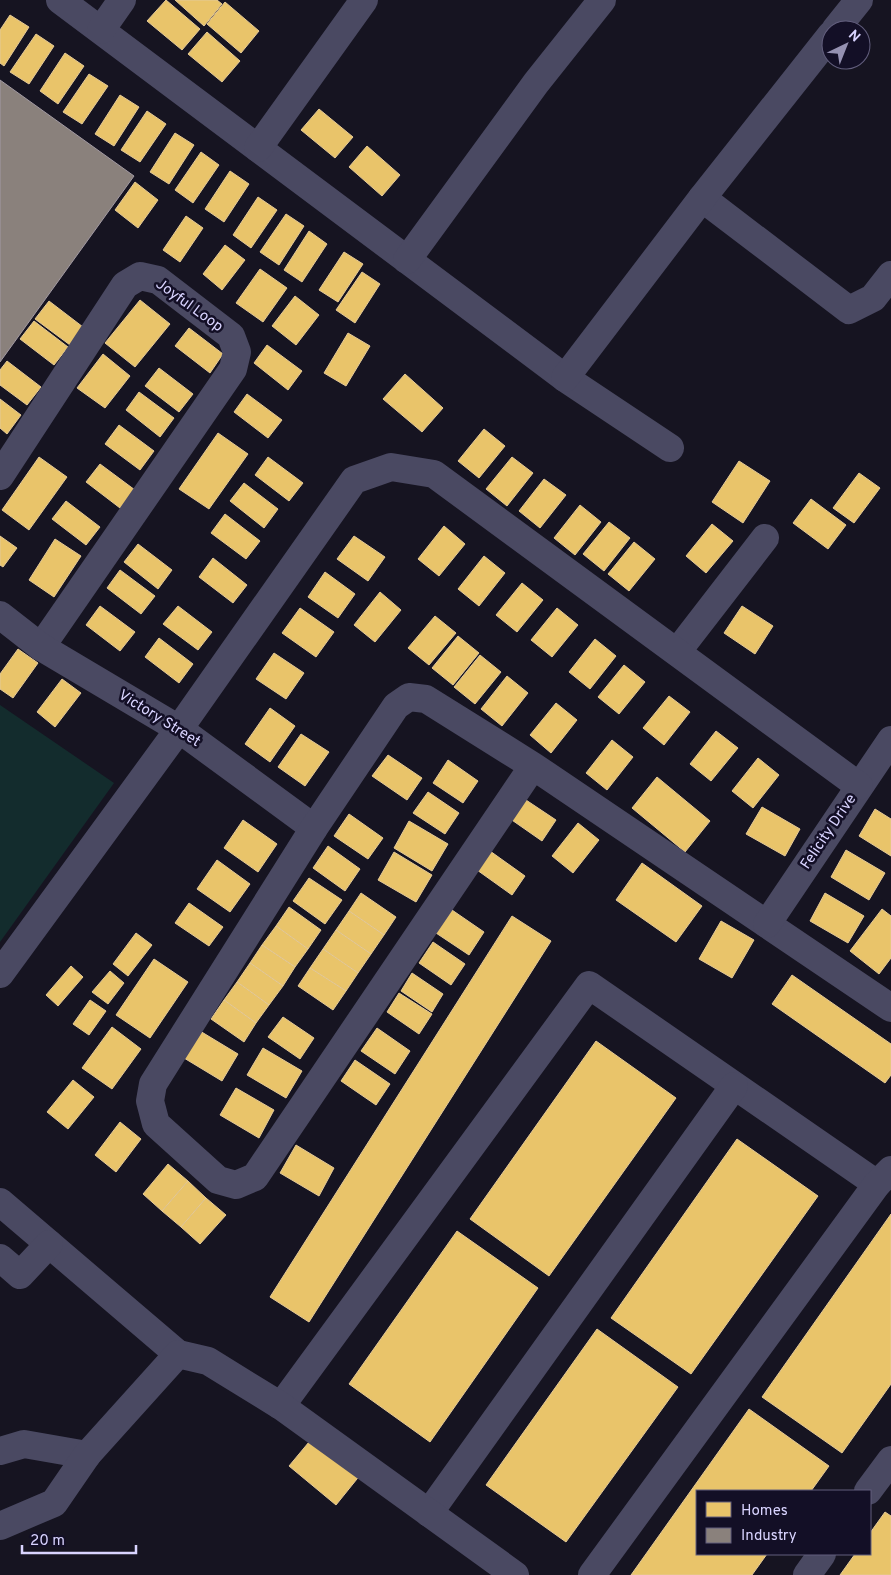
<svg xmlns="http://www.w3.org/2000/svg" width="891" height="1575" font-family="Overpass,sans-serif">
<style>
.green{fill:#132c2d}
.homes{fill:#e9c46a;stroke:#e4c997}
.industry{fill:#8a817c;stroke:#a29aa3}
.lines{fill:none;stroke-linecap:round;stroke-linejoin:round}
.minor{stroke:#4a4962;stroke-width:28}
.labels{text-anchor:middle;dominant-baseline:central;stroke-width:5;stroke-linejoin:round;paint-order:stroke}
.street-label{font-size:15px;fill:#d9d4ff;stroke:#130f26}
</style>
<rect width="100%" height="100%" fill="#161421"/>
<!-- green -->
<path class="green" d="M0,705l114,78 -114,159z"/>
<!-- homes -->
<g class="homes">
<path d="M166,0l34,29 -18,21 -35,-29z"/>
<path d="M175,0h42l5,4 -18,22z"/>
<path d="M225,2l34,29 -18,22 -34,-29z"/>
<path d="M10,15l19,12 -25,39 -4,-3v-33z"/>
<path d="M207,32l33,29 -18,21 -34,-28z"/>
<path d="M36,34l18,12 -25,38 -19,-12z"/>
<path d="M65,53l19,13 -26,38 -18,-13z"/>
<path d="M89,74l19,12 -26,38 -19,-12z"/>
<path d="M120,95l19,12 -25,39 -19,-12z"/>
<path d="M319,109l34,28 -18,21 -34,-28z"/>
<path d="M147,111l19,13 -26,38 -19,-12z"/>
<path d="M175,133l19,12 -25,39 -19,-12z"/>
<path d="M367,146l33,29 -18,21 -33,-29z"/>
<path d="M201,152l18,13 -26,38 -18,-13z"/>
<path d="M230,171l19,13 -25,38 -19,-13z"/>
<path d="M135,182l23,18 -20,28 -23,-18z"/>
<path d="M258,197l19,13 -26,38 -18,-13z"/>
<path d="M286,214l18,12 -25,39 -19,-13z"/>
<path d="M186,216l17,12 -23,34 -17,-12z"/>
<path d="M309,231l18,13 -25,38 -18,-12z"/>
<path d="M225,245l20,15 -23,30 -19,-16z"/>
<path d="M344,252l19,12 -25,38 -19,-12z"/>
<path d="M260,269l27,19 -24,34 -27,-19z"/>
<path d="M362,272l18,12 -25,39 -19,-13z"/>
<path d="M295,296l24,19 -23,30 -24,-19z"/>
<path d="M140,300l30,24 -35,43 -30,-24z"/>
<path d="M49,301l34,26 -13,18 -35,-26z"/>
<path d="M34,321l34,26 -14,18 -34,-26z"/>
<path d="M189,328l34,26 -13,19 -35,-27z"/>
<path d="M348,333l22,13 -24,40 -22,-13z"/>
<path d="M267,345l35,26 -14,19 -34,-27z"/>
<path d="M103,354l27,22 -25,32 -28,-20z"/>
<path d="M7,361l34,26 -14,18 -27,-20v-15z"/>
<path d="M159,368l34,26 -14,18 -34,-26z"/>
<path d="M405,374l38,34 -21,24 -39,-33z"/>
<path d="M139,392l35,26 -14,19 -34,-27z"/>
<path d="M247,394l35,26 -14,18 -34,-26z"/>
<path d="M0,399l21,16 -14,19 -7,-6z"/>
<path d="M119,425l35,26 -14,19 -35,-26z"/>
<path d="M484,429l21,17 -26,32 -21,-17z"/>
<path d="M218,433l30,21 -39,55 -30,-20z"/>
<path d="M39,457l28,20 -38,53 -27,-20z"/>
<path d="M268,457l35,26 -14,18 -34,-26z"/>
<path d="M512,457l21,16 -26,33 -21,-17z"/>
<path d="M739,461l31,20 -27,42 -31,-21z"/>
<path d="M100,464l35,26 -15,18 -34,-26z"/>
<path d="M859,473l21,15 -26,35 -21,-15z"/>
<path d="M544,479l22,16 -26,33 -21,-17z"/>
<path d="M244,483l34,26 -14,19 -34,-27z"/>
<path d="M811,499l35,26 -18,24 -35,-26z"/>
<path d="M66,501l34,26 -14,18 -34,-26z"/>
<path d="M580,505l21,17 -26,33 -21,-17z"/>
<path d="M225,514l35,27 -14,18 -35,-26z"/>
<path d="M609,522l21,16 -26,33 -21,-17z"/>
<path d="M712,524l21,17 -27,32 -20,-17z"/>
<path d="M444,526l21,18 -26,32 -21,-17z"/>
<path d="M0,536l17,12 -14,19 -3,-2z"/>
<path d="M354,536l31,21 -17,24 -31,-22z"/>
<path d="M55,539l26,17 -27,41 -25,-17z"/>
<path d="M634,542l21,17 -26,32 -21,-17z"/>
<path d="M138,544l34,26 -14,19 -34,-27z"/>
<path d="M484,556l21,17 -26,33 -21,-17z"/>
<path d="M213,558l34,27 -14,18 -34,-26z"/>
<path d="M120,570l35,26 -14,18 -34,-26z"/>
<path d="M325,572l30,22 -17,24 -30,-21z"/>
<path d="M522,583l21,17 -26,32 -21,-17z"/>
<path d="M380,592l21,18 -26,32 -21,-17z"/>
<path d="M100,606l35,26 -15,19 -34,-26z"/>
<path d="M178,606l34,26 -14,18 -35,-26z"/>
<path d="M742,606l31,20 -18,28 -31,-21z"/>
<path d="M300,608l34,24 -18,25 -34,-24z"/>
<path d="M557,608l21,17 -26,32 -21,-17z"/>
<path d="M435,616l21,17 -27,32 -21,-17z"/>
<path d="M458,636l21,17 -26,32 -21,-17z"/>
<path d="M159,638l34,26 -14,19 -34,-26z"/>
<path d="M595,639l21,17 -26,33 -21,-17z"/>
<path d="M18,649l20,14 -25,35 -13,-9v-15z"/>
<path d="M274,653l30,20 -18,26 -30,-20z"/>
<path d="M480,655l21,17 -26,32 -21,-17z"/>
<path d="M624,665l21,17 -26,32 -21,-17z"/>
<path d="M507,676l21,17 -26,33 -21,-17z"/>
<path d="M62,679l19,14 -26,34 -18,-15z"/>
<path d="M669,696l21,16 -26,33 -21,-17z"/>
<path d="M556,703l21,17 -26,33 -21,-18z"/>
<path d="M270,708l25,18 -25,36 -25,-18z"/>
<path d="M716,731l22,17 -27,33 -21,-17z"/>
<path d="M301,734l28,18 -24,34 -27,-19z"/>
<path d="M612,740l21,17 -26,33 -21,-17z"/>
<path d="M388,755l34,23 -15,22 -35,-24z"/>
<path d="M758,758l21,17 -26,33 -21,-17z"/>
<path d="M448,760l30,21 -15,22 -30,-20z"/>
<path d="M657,777l53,44 -25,31 -53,-44z"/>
<path d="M428,792l31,21 -14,21 -32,-21z"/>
<path d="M523,798l33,22 -14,21 -33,-23z"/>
<path d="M762,807l38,22 -15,27 -39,-22z"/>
<path d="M875,809l16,10v37l-32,-20z"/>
<path d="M349,814l34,24 -15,21 -34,-23z"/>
<path d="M243,820l34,24 -19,28 -34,-24z"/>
<path d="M409,821l39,23 -16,27 -38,-23z"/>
<path d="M578,823l21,17 -26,33 -21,-17z"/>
<path d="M328,846l32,23 -15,22 -32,-23z"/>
<path d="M846,850l39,23 -16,27 -38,-23z"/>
<path d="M490,851l35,25 -13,19 -35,-25z"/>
<path d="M394,852l38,23 -16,27 -38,-22z"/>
<path d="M217,860l33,24 -20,28 -33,-23z"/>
<path d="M642,863l60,43 -26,36 -60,-42z"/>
<path d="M309,878l33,22 -17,24 -32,-23z"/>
<path d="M361,893l35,24 -12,18 -35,-24z"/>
<path d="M825,893l39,23 -16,27 -38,-22z"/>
<path d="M189,903l34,24 -14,19 -34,-23z"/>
<path d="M289,907l32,23 -13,19 -32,-23z"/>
<path d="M882,909l9,7v42l-12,16 -29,-23z"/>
<path d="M452,910l32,22 -15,23 -33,-22z"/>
<path d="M349,911l35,24 -13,19 -35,-24z"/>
<path d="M512,916l39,25 -242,381 -39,-25z"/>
<path d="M721,921l33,19 -22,38 -33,-19z"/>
<path d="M276,926l32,23 -13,18 -33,-22z"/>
<path d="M336,930l35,24 -13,19 -35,-24z"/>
<path d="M136,933l16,12 -24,31 -15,-12z"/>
<path d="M433,942l32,22 -14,21 -32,-22z"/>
<path d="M262,945l33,22 -12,19 -33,-23z"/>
<path d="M323,949l35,24 -12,18 -36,-23z"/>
<path d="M154,959l34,23 -38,56 -34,-23z"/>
<path d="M250,963l33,23 -14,19 -32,-23z"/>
<path d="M71,966l12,11 -25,29 -12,-11z"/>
<path d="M310,968l36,23 -13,19 -35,-24z"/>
<path d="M110,971l14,12 -16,21 -16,-12z"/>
<path d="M412,973l31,21 -11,18 -31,-21z"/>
<path d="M792,975l99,69v31l-6,8 -113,-79z"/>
<path d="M237,982l32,23 -13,18 -32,-23z"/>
<path d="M399,993l33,21 -13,20 -32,-22z"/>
<path d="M90,1000l16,11 -17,24 -16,-11z"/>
<path d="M224,1000l32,23 -12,19 -33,-23z"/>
<path d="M283,1017l31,21 -14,21 -32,-22z"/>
<path d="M112,1027l29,22 -29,40 -30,-21z"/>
<path d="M377,1028l33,23 -15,23 -34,-23z"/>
<path d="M200,1031l38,23 -16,27 -38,-23z"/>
<path d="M596,1041l80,57 -127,178 -79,-57z"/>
<path d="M263,1048l39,23 -16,27 -39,-23z"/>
<path d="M355,1060l35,24 -14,21 -35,-24z"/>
<path d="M73,1080l21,17 -26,32 -21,-17z"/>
<path d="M236,1088l38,22 -15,28 -39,-23z"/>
<path d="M120,1122l21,17 -25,33 -21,-17z"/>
<path d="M737,1139l81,57 -127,178 -80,-56z"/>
<path d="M296,1145l38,23 -15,28 -39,-23z"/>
<path d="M168,1164l20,17 -26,30 -19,-17z"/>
<path d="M188,1181l18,17 -25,29 -19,-16z"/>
<path d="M206,1198l20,17 -26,29 -19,-17z"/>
<path d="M891,1214v170l-49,69 -80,-56z"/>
<path d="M457,1231l81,57 -108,154 -81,-58z"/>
<path d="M597,1329l81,58 -112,155 -80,-57z"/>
<path d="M749,1409l80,57 -18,25h-114v63h70l-15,21h-121z"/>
<path d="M314,1436l47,38 -25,31 -47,-39z"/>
<path d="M885,1512l6,4v59h-51l15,-21h15v-21z"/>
</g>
<!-- industry -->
<path class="industry" d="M0,80l134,96 -134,186z"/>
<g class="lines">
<!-- minor -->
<g class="minor">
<path d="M60,0l505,378 105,70"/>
<path d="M101,30l21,-30"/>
<path d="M835,30l24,-30"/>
<path d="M258,148l106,-148"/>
<path d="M702,198l147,112 24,-12 18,-23"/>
<path d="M407,260l129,-177 66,-83"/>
<path d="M565,378l137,-180 129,-163"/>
<path d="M0,476l125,-191 15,-9 18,4 73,56 6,16 -4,17 -192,278"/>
<path d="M0,615l41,32 138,82 135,99"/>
<path d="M677,652l88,-114"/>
<path d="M533,766l-278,411 -19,8 -18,-5 -62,-56 -6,-23 3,-17 161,-256 82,-122 13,-9 17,2 107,67 358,242"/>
<path d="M767,924l124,-184"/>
<path d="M0,974l179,-245 175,-249 37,-13 43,7 425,312"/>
<path d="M0,1202l178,152"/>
<path d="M0,1258l20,17 29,-31"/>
<path d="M281,1406l308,-421 288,199"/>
<path d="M0,1451l24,-7 63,11"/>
<path d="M868,1491l23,-31"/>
<path d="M429,1513l305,-427"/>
<path d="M0,1526l54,-23 33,-48 91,-101 30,7 73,45 234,169"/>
<path d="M592,1575l285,-391 14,-14"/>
<path d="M807,1575l15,-21"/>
</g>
</g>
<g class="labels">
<!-- street labels -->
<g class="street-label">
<text transform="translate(189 306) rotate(36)">Joyful Loop</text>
<text transform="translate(159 719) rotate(32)">Victory Street</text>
<text transform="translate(829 832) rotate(-56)">Felicity Drive</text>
</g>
</g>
<!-- legend -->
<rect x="696" y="1490" width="175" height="65" fill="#130f26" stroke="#625e7d"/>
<rect x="706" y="1502" width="25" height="15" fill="#e9c46a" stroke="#625e7d"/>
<text x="741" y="1515" font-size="15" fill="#d9d4ff">Homes</text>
<rect x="706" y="1528" width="25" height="15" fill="#8a817c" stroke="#625e7d"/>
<text x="741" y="1540" font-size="15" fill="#d9d4ff">Industry</text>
<!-- north arrow -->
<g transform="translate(846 45) rotate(43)"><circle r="24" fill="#130f26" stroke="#625e7d"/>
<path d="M0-4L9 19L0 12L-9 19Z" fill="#9591b1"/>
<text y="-8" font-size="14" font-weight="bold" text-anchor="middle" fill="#d9d4ff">N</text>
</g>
<!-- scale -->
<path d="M22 1545v8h114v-8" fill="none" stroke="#d9d4ff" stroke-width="2.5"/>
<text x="30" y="1545" font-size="15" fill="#d9d4ff" stroke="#130f26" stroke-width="4" paint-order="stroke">20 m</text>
</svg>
